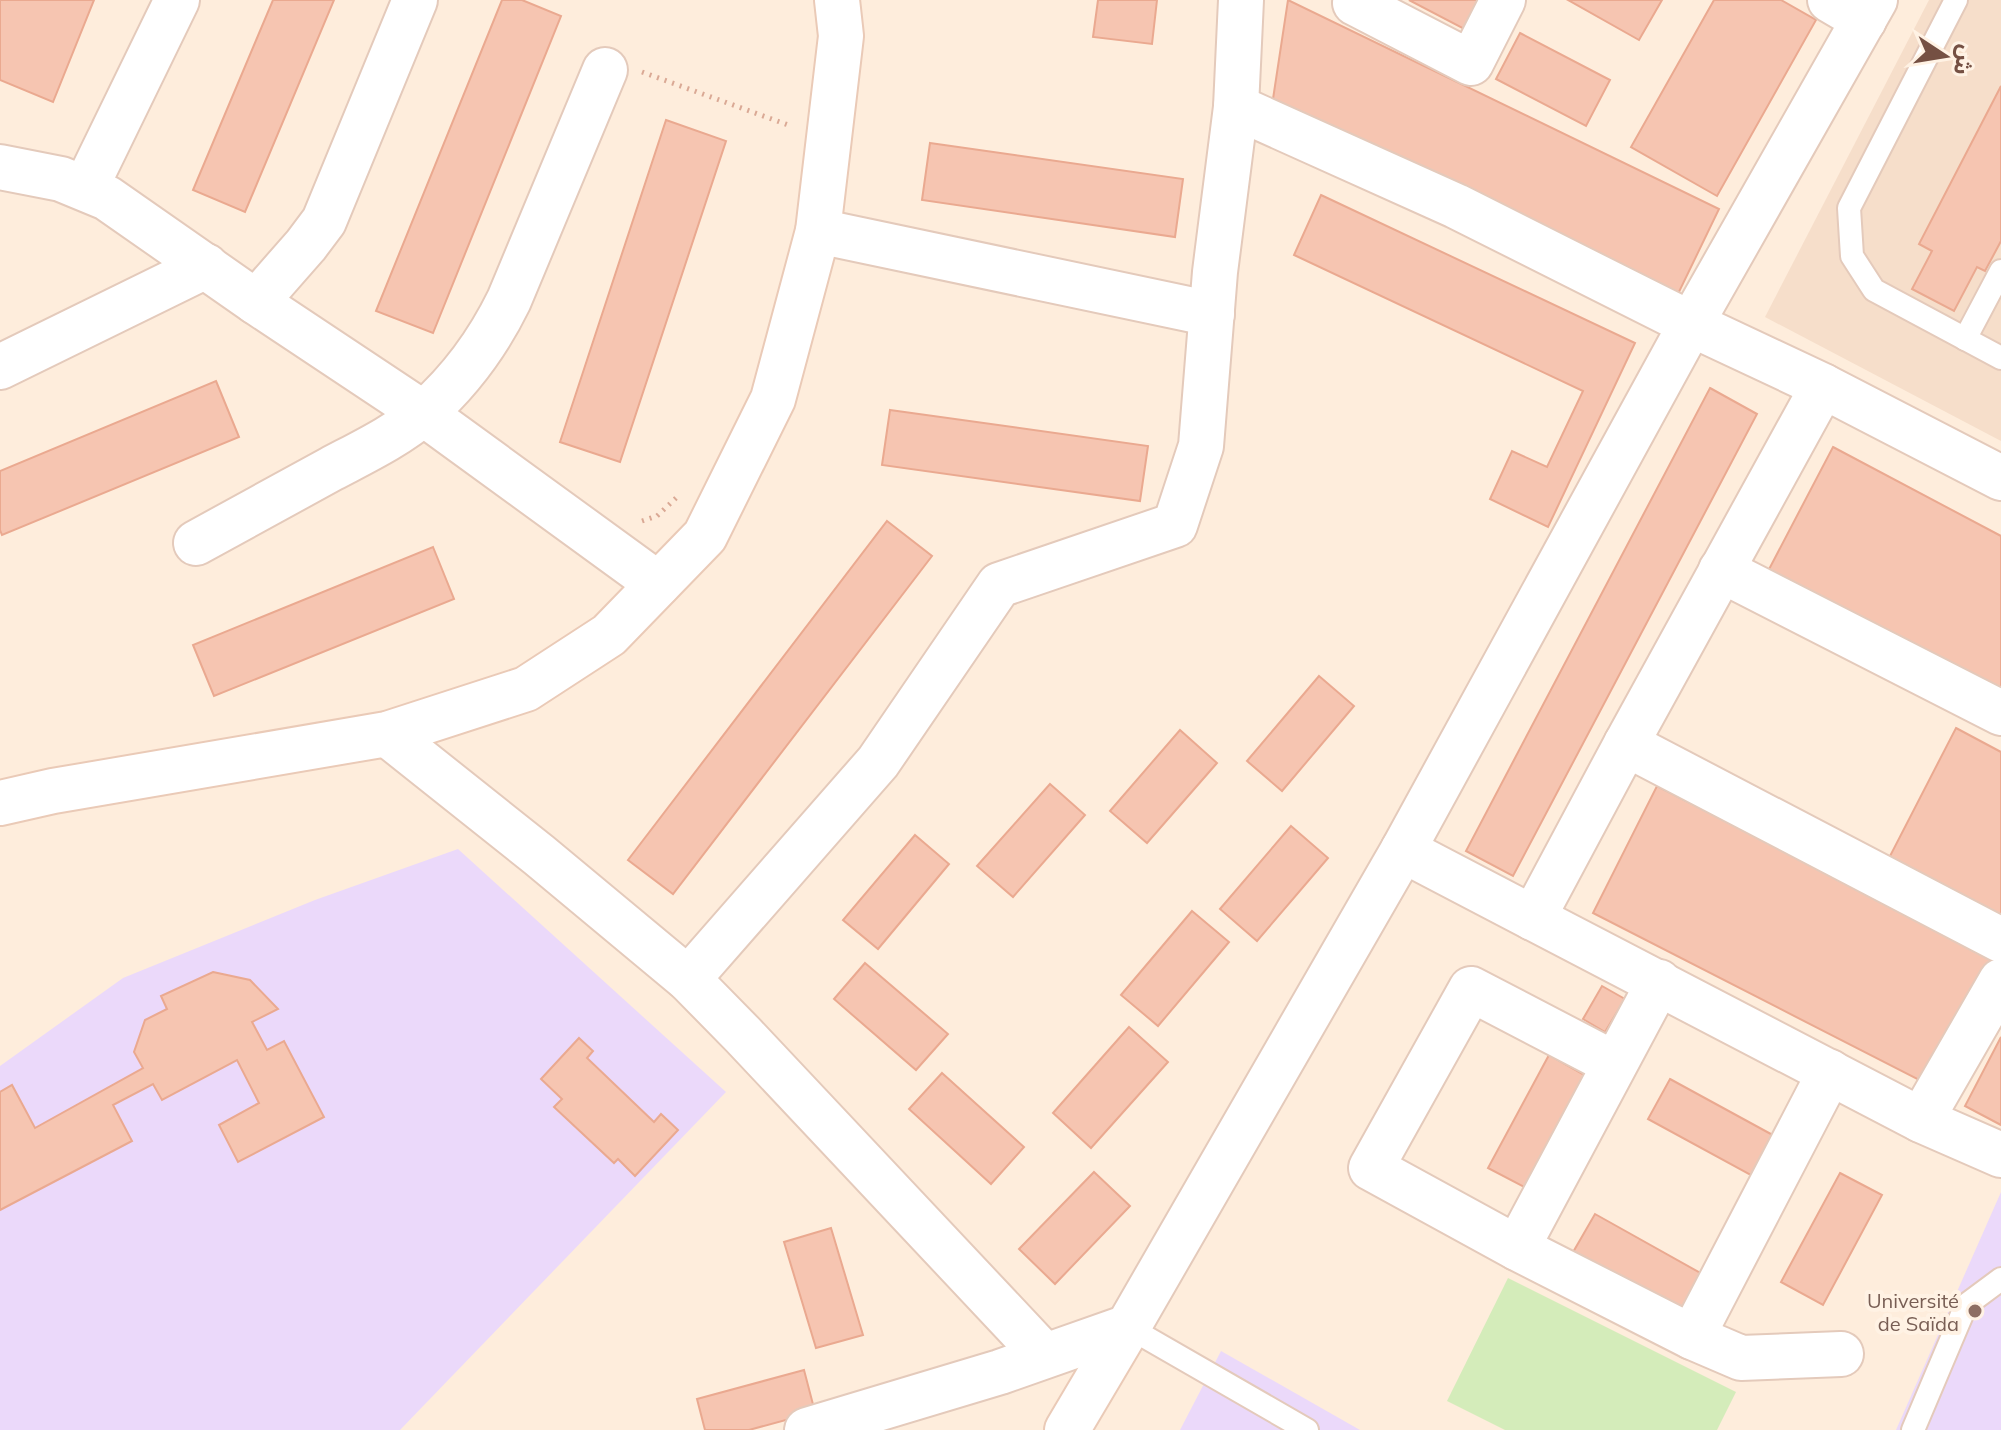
<svg xmlns="http://www.w3.org/2000/svg" width="2001" height="1430" font-family="Mulish,'Noto Sans Arabic',sans-serif">
<style>
.residential{fill:#f6deca}
.education{fill:#ebd9fa}
.green{fill:#d4ecba}
.building{fill:#f6c5b1;stroke:#eaa990;stroke-width:2}
.lines{fill:none;stroke-linecap:round;stroke-linejoin:round}
.service-casing{stroke:#e4cabb;stroke-width:26}
.minor-casing{stroke:#e4cabb;stroke-width:48}
.secondary-casing{stroke:#eacab7;stroke-width:48}
.path{stroke:#daa995;stroke-width:5;stroke-dasharray:2 6;stroke-linecap:butt}
.service{stroke:#fff;stroke-width:22}
.minor{stroke:#fff;stroke-width:44}
.secondary{stroke:#fff;stroke-width:44}
.education-dot{fill:#8d6e63;stroke:#fff2e4;stroke-width:3}
.labels{text-anchor:middle;dominant-baseline:central;stroke-width:8;stroke-linejoin:round;paint-order:stroke}
.education-label{font-size:20px;fill:#785e54;stroke:#fff2e4;text-anchor:end}
</style>
<rect width="100%" height="100%" fill="#feeddc"/>
<!-- residential -->
<path class="residential" d="M1929,0h72v441l-236,-124z"/>
<!-- education -->
<g class="education">
<path d="M458,849l268,243 -326,338h-400v-364l123,-88 192,-78z"/>
<path d="M2001,1192v238h-105z"/>
<path d="M1221,1351l139,79h-180z"/>
</g>
<!-- green -->
<path class="green" d="M1508,1278l228,114 -19,38h-212l-58,-29z"/>
<!-- building -->
<g class="building">
<path d="M0,0h94l-41,102 -53,-22z"/>
<path d="M273,0h61l-89,212 -52,-22z"/>
<path d="M502,0h20l39,16 -128,317 -57,-22z"/>
<path d="M1098,0h59l-5,44 -59,-7z"/>
<path d="M1288,0l431,209 -42,87 -404,-197z"/>
<path d="M1409,0h78l-17,32z"/>
<path d="M1568,0h94l-23,40z"/>
<path d="M1714,0h67l35,20 -99,176 -86,-49z"/>
<path d="M1520,33l90,47 -24,46 -90,-47z"/>
<path d="M2001,86v155l-16,30 -8,-4 -23,44 -42,-22 20,-38 -13,-7z"/>
<path d="M666,120l60,21 -106,321 -60,-20z"/>
<path d="M930,143l253,36 -8,58 -253,-37z"/>
<path d="M1321,195l314,148 -87,184 -58,-28 22,-48 35,16 36,-76 -289,-136z"/>
<path d="M216,381l23,56 -237,98 -2,-5v-59z"/>
<path d="M1710,388l47,26 -244,462 -47,-25z"/>
<path d="M890,410l258,36 -8,55 -258,-36z"/>
<path d="M1833,447l168,89v162l-235,-123z"/>
<path d="M887,521l45,35 -259,338 -45,-34z"/>
<path d="M433,547l21,52 -240,97 -21,-51z"/>
<path d="M1319,676l35,30 -72,85 -35,-30z"/>
<path d="M1956,728l45,24v164l-112,-58z"/>
<path d="M1180,730l37,33 -70,80 -37,-32z"/>
<path d="M1050,784l35,31 -72,82 -36,-31z"/>
<path d="M1657,786l335,171 -65,127 -334,-171z"/>
<path d="M1291,826l37,32 -71,83 -37,-32z"/>
<path d="M915,835l34,29 -71,85 -35,-29z"/>
<path d="M1192,911l37,31 -71,84 -37,-31z"/>
<path d="M865,963l83,71 -32,36 -82,-71z"/>
<path d="M213,972l37,8 28,29 -26,13 15,28 17,-9 40,76 -86,45 -19,-37 40,-22 -22,-43 -75,40 -9,-16 -40,21 19,36 -132,69v-118l12,-7 23,43 108,-60 -9,-16 11,-32 22,-11 -6,-13z"/>
<path d="M1602,986l23,13 -20,33 -22,-13z"/>
<path d="M1129,1027l39,35 -77,86 -38,-35z"/>
<path d="M2001,1037v88l-36,-19z"/>
<path d="M579,1038l14,13 -6,7 67,64 7,-8 17,16 -43,46 -17,-17 -4,4 -60,-56 8,-8 -21,-20z"/>
<path d="M1549,1055l42,24 -61,111 -42,-22z"/>
<path d="M942,1073l82,74 -33,37 -82,-75z"/>
<path d="M1670,1079l110,60 -22,40 -110,-60z"/>
<path d="M1094,1172l36,34 -75,78 -36,-35z"/>
<path d="M1840,1173l42,22 -59,110 -42,-23z"/>
<path d="M1595,1214l109,61 -23,41 -109,-62z"/>
<path d="M831,1228l32,107 -47,13 -32,-106z"/>
<path d="M804,1370l11,42 -66,18h-44l-8,-31z"/>
</g>
<g class="lines">
<defs>
<g id="service">
<path d="M1956,0l-107,208 3,48 22,34 127,68"/>
<path d="M1965,339l36,-68"/>
<path d="M1128,1327l179,103"/>
<path d="M1913,1430l53,-125 35,-26"/>
</g>
<g id="minor">
<path d="M1357,0l-2,3 116,60 32,-63"/>
<path d="M1830,0l34,20"/>
<path d="M1875,0l-184,324 132,62 178,92"/>
<path d="M0,167l61,12 46,19 149,104 167,111 235,171"/>
<path d="M86,187l91,-187"/>
<path d="M818,231l394,83"/>
<path d="M256,302l50,-57 18,-24 91,-221"/>
<path d="M0,367l206,-101"/>
<path d="M1823,386l-197,358 -93,174 388,202 80,35"/>
<path d="M196,543c45,-25 90,-49 135,-74 32,-17 66,-33 94,-57 36,-32 63,-69 84,-112l96,-230"/>
<path d="M1721,570l280,143"/>
<path d="M387,734l152,121 149,124 55,56 301,320"/>
<path d="M1626,744l375,196"/>
<path d="M1403,850l130,68"/>
<path d="M688,979l190,-217 121,-177 176,-60 26,-79 14,-174 21,-165 5,-107"/>
<path d="M1615,1064l-144,-75 -100,179 146,80 142,-266"/>
<path d="M1921,1120l80,-139"/>
<path d="M1517,1248l175,89 138,-265"/>
<path d="M1692,1337l49,21 100,-4"/>
<path d="M807,1430l193,-58 128,-45 275,-477 288,-526 -235,-118 -220,-99"/>
</g>
<g id="secondary">
<path d="M0,803l53,-12 334,-57 139,-45 83,-54 96,-99 68,-137 45,-168 23,-195 -4,-36"/>
<path d="M1067,1430l61,-103"/>
</g>
</defs>
<!-- service casing -->
<use href="#service" class="service-casing"/>
<!-- minor casing -->
<use href="#minor" class="minor-casing"/>
<!-- secondary casing -->
<use href="#secondary" class="secondary-casing"/>
<!-- path -->
<g class="path">
<path d="M642,72l149,54"/>
<path d="M642,521l15,-5 19,-18"/>
</g>
<!-- service -->
<use href="#service" class="service"/>
<!-- minor -->
<use href="#minor" class="minor"/>
<!-- secondary -->
<use href="#secondary" class="secondary"/>
</g>
<!-- markers -->
<circle class="education-dot" cx="1975" cy="1311" r="8"/>
<g class="labels">
<!-- education labels -->
<g class="education-label">
<text x="1959" y="1300">Université<tspan x="1959" dy="23">de Saïda</tspan></text>
</g>
</g>
<!-- north arrow -->
<g transform="translate(1945 56) rotate(102)" stroke="#fff2e4" stroke-width="6" paint-order="stroke">
<path d="M0-6L14 30L0 20L-14 30Z" fill="#755043"/>
<text y="-12" font-size="22" font-weight="bold" text-anchor="middle" fill="#755043">ش</text>
</g>
</svg>
